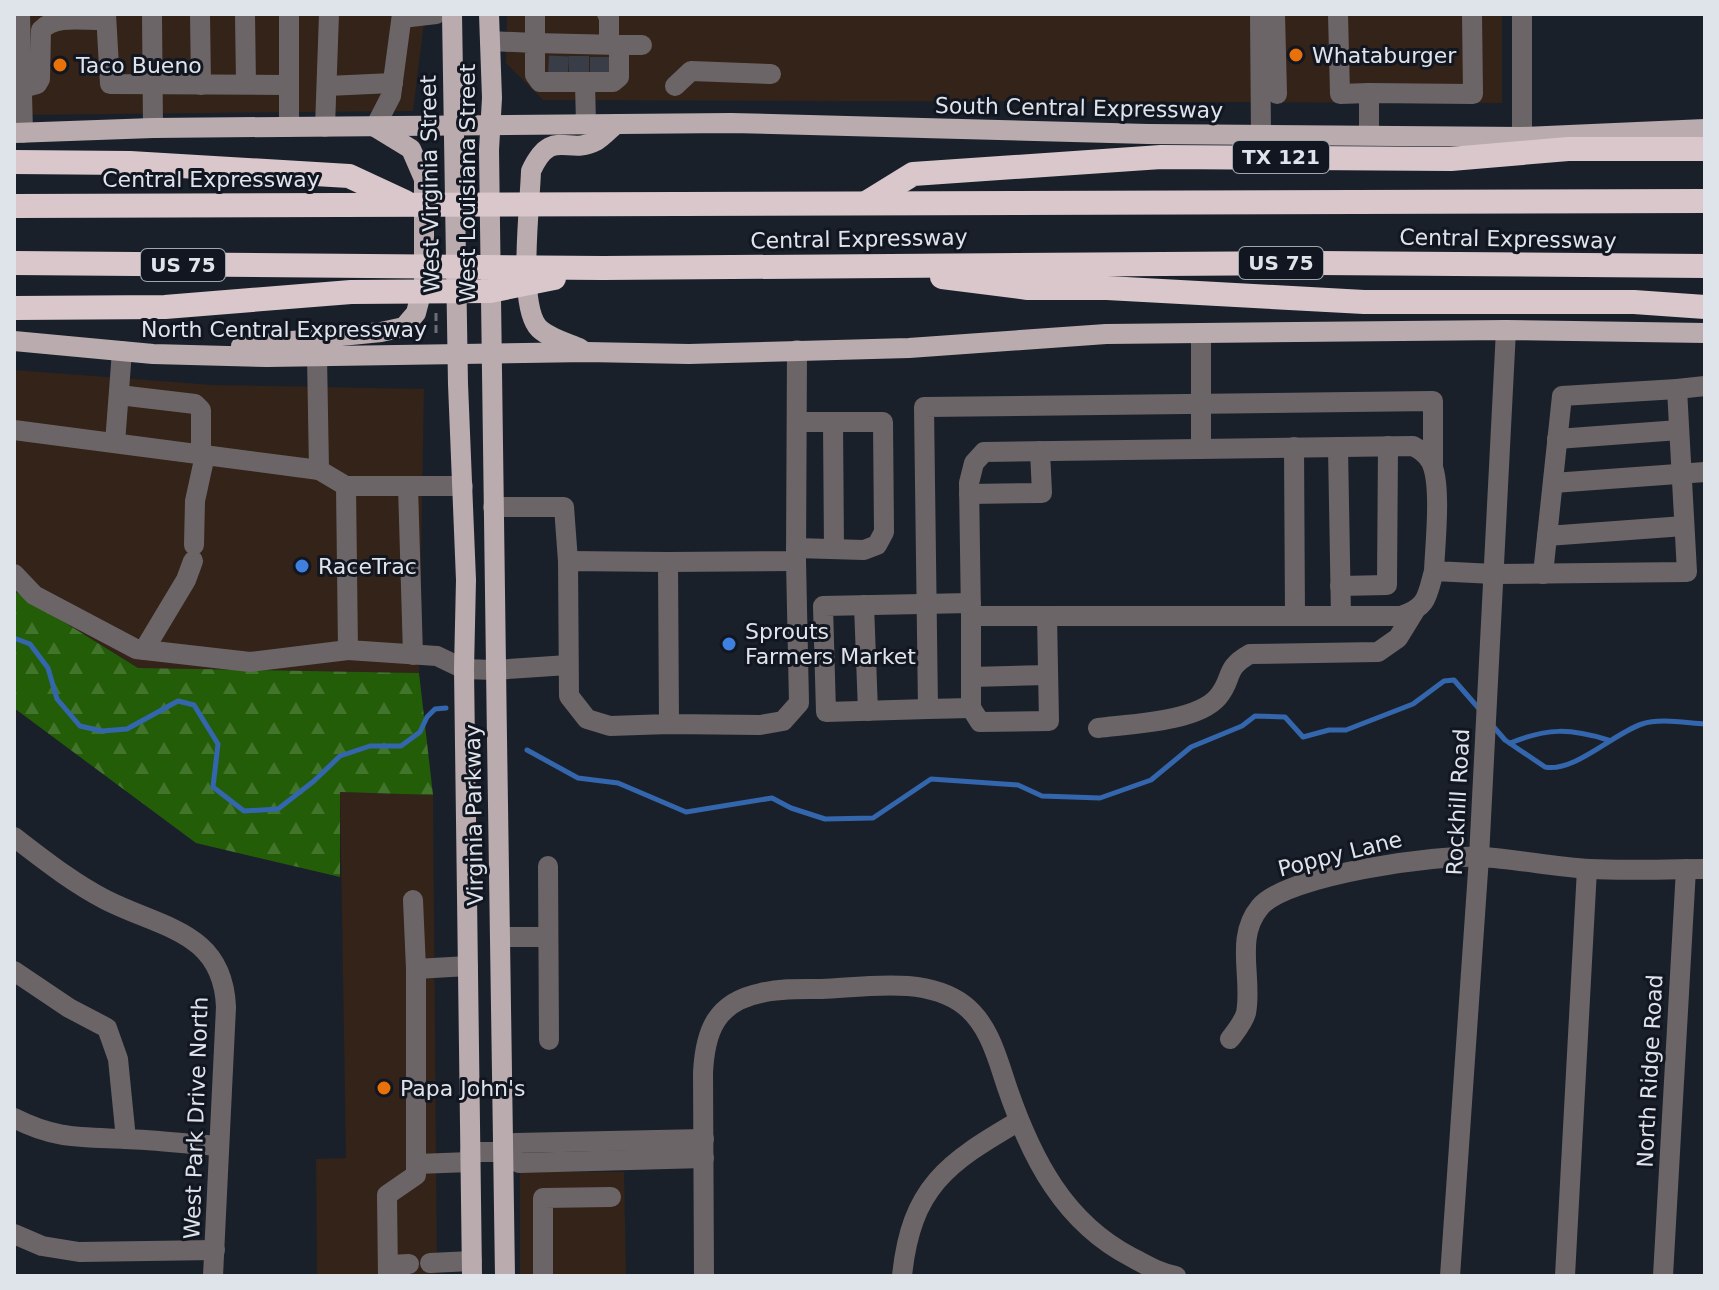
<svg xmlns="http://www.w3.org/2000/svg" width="1719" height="1290" font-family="'DejaVu Sans',sans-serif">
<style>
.commercial{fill:#332319}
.forest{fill:url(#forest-firs)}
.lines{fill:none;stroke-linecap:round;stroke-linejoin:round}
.stream{stroke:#3366ac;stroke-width:5}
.minor-tunnel{stroke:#383d47;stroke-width:20;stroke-dasharray:20 10;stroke-linecap:butt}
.path{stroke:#686d76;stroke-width:3;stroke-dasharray:8 4;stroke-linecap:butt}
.minor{stroke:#6c6567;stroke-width:20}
.major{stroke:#baabaf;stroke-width:20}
.highway{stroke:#d9c7cc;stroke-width:24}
.food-dot{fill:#e8710a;stroke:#111620;stroke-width:3}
.shop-dot{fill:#3f7fe0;stroke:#111620;stroke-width:3}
.labels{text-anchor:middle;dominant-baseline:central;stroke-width:6;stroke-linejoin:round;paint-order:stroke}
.shield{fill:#111620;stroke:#a1a6ad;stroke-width:2}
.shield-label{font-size:20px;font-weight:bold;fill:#dfe3ea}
.poi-label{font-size:22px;fill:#dfe3ea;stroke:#111620;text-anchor:start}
.street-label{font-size:22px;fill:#dfe3ea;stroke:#111620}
</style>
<defs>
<pattern id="forest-firs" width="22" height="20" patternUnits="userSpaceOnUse" patternTransform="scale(2)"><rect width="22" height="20" fill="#245d08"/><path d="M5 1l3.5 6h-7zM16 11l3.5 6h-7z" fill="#43742c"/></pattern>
</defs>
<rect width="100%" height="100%" fill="#1a202a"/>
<!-- commercial -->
<g class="commercial">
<path d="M14,14h411l-12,97 -399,4z"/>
<path d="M507,14h995v89l-959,-3 -37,-37z"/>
<path d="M14,370l198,15 212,4 -5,284 -281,-5 -124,-77z"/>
<path d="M340,792l93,3 4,481h-120l-1,-117 30,-1z"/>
<path d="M520,1172h104l2,104h-106z"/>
</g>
<!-- forest -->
<path class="forest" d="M14,591l124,77 281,5 14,122 -93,-3v85l-144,-34 -182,-135z"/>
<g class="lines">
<!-- stream -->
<g class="stream">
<path d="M14,638l16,6 18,24 9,31 23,27 22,5 25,-2 51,-28 16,4 24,39 -5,43 31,24 34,-2 36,-28 26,-25 30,-10h31l19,-14 7,-15 8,-8 11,-1"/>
<path d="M1492,725l13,15 40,27c29,6 69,-34 97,-43 18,-6 44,-1 63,0"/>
<path d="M1510,743c38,-15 59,-15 98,-3"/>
<path d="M527,750l51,28 40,5 68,29 86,-14 19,10 34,11 48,-1 58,-39 87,6 24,11 58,2 51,-18 40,-33 51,-21 13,-10 30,1 18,20 26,-7h17l67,-26 31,-23 10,-1 27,31"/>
</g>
<!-- minor-tunnel -->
<g class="minor-tunnel">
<path d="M558,73l1,-17"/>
<path d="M579,74v-18"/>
<path d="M600,74v-17"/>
</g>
<!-- path -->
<path class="path" d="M436,333v-24"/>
<!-- minor -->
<g class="minor">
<path d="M20,14l3,119"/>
<path d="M106,14l4,70 179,1"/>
<path d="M152,14l1,114"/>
<path d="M200,14l1,71"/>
<path d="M245,14l1,70"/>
<path d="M535,14v29l84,2"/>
<path d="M607,14l2,3v27"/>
<path d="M1260,14l1,121"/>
<path d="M1275,14l2,80"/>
<path d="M1338,14l2,80 29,-1"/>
<path d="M402,18l34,-4"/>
<path d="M490,41l45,2v32l5,7h73l6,-5v-32h23"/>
<path d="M585,82l1,43"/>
<path d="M327,86l66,-3"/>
<path d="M675,86l16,-15 80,3"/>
<path d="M22,88l15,-4 3,-5 1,-49c15,-16 44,-9 65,-10"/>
<path d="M289,127v-113"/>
<path d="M325,127l4,-113"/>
<path d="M375,127l16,-31 11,-82"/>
<path d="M1369,135v-42l104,1 -1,-80"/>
<path d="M1522,137v-123"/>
<path d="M1201,333v116"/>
<path d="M317,356l2,114 27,16"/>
<path d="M119,395l76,9 6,6v45"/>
<path d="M833,422l1,127"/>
<path d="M14,430l305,40"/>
<path d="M1557,439l122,-9"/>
<path d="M115,443l7,-92"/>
<path d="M1294,447l1,169"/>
<path d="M1338,447l3,169"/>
<path d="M1553,483l152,-11"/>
<path d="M408,486l5,169"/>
<path d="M463,486h-117l2,164 89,6 27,13 30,1 74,-5"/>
<path d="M969,494l73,-1 -2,-42"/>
<path d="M493,507h71l4,54"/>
<path d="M1547,536l137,-10"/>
<path d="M194,545l1,-44 10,-46"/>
<path d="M796,548l68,2 13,-5 7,-13 -1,-110h-86"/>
<path d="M668,562l128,-1 1,-211"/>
<path d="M1434,571c-7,25 -6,36 -33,45h-430l-2,-133 5,-20 10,-11 429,-6c8,4 14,8 18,16 11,22 4,83 3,109l60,3 193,-2 -10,-183 28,-3"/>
<path d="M14,574l20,21 102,54 114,13 98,-12"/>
<path d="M1543,574l19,-178 115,-7"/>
<path d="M1340,586l47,-1 1,-139"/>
<path d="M864,605l4,106"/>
<path d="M971,616v92l-43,1 -4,-302 509,-6v64"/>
<path d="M144,650l42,-70 7,-19"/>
<path d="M971,677l77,-2"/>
<path d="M971,708l9,14 69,-1 -2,-105"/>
<path d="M928,709l-102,3 -3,-106 148,-3"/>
<path d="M669,724l-59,2 -23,-7 -18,-23 -1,-135 100,1 1,162 91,1 23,-4 16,-18 -3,-142"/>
<path d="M1098,728c31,-4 99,-6 120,-31 16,-19 5,-28 32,-43l128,-2 20,-14 16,-26"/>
<path d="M14,837c30,23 59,46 92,63 55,28 117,31 120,107l-13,269"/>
<path d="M548,866l1,174"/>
<path d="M413,900l3,69"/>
<path d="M501,937h47"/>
<path d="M14,971l55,37 38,20 11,31 8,80"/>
<path d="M1230,1039c6,-8 13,-16 16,-26 7,-35 -12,-75 14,-106 26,-32 178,-53 221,-50 36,2 72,10 109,12 38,2 77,0 115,0"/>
<path d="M14,1118c41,21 66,19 111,21 31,1 63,5 94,7"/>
<path d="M470,1152h33l12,-9 189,-4"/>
<path d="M503,1152l16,11 185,-5"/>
<path d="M417,1164l53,-2"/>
<path d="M14,1234l28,12 37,6 136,-2"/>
<path d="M430,1263l42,-2"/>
<path d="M388,1265l21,-1"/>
<path d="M388,1276l-1,-81 29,-20v-206l52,-3"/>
<path d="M543,1276v-78l68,-1"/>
<path d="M704,1276l-1,-203c2,-42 13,-71 58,-80 20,-5 41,-4 61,-4 44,-2 104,-13 142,16 26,20 34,56 44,85 24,69 56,132 123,167 15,8 28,16 45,19"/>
<path d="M902,1276c9,-89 45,-113 117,-155"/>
<path d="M1450,1276l29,-419 27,-527"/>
<path d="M1565,1276l22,-407"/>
<path d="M1663,1276l23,-407"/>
</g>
<!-- major -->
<g class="major">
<path d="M452,14l6,370 8,196 -2,89 8,607"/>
<path d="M489,14l3,84 -3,52c3,375 12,751 16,1126"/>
<path d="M14,133l139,-5 578,-5 417,11 374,3 183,-8"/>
<path d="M14,341l139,13 114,3 320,-5 102,2 220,-6 197,-14 400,-4 199,3"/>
<path d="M241,346l140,-14 23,-5 12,-14 8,-31v-103l-13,-30 -36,-22"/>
<path d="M581,349c-13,-6 -36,-12 -44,-23 -19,-26 -7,-120 -6,-155 21,-45 37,-15 65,-30 7,-4 14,-12 20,-17"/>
</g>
<!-- highway -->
<g class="highway">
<path d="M14,162l116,1 219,13 56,26"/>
<path d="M866,203l47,-29 248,-17 290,2 117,-10h137"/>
<path d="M14,206l1691,-5"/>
<path d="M14,263l589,5 715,-5 387,3"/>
<path d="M942,277l86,11h79l257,14h270l71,5"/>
<path d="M14,308l151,-1 186,-15 139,-1 64,-13"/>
</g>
</g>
<!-- markers -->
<g class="food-dot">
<circle cx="1296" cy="55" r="8"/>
<circle cx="60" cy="65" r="8"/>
<circle cx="384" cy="1088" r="8"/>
</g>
<g class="shop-dot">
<circle cx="302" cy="566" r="8"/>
<circle cx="729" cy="644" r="8"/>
</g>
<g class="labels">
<!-- shield labels -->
<g class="shield">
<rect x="1233" y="141" width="96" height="32" rx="6"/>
<rect x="1239" y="247" width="84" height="32" rx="6"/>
<rect x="141" y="249" width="84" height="32" rx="6"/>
</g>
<g class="shield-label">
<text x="1281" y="157">TX 121</text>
<text x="1281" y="263">US 75</text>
<text x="183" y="265">US 75</text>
</g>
<!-- poi labels -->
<g class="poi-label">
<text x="1312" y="55">Whataburger</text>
<text x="76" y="65">Taco Bueno</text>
<text x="318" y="566">RaceTrac</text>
<text x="745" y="631">Sprouts<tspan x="745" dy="25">Farmers Market</tspan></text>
<text x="400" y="1088">Papa John's</text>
</g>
<!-- street labels -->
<g class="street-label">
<text transform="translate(1079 108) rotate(1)">South Central Expressway</text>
<text x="211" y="179">Central Expressway</text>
<text transform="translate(467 183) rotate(-90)">West Louisiana Street</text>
<text transform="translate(430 184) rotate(-91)">West Virginia Street</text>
<text transform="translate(859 239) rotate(-1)">Central Expressway</text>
<text transform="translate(1508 239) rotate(1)">Central Expressway</text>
<text x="284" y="329">North Central Expressway</text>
<text transform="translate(1458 802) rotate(-87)">Rockhill Road</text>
<text transform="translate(474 815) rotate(-91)">Virginia Parkway</text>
<text transform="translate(1340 854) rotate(-14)">Poppy Lane</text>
<text transform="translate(1650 1071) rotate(-87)">North Ridge Road</text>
<text transform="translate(196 1118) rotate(-88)">West Park Drive North</text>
</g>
</g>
<!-- border -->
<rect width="1719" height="1290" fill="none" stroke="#dfe3ea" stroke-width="32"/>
</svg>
